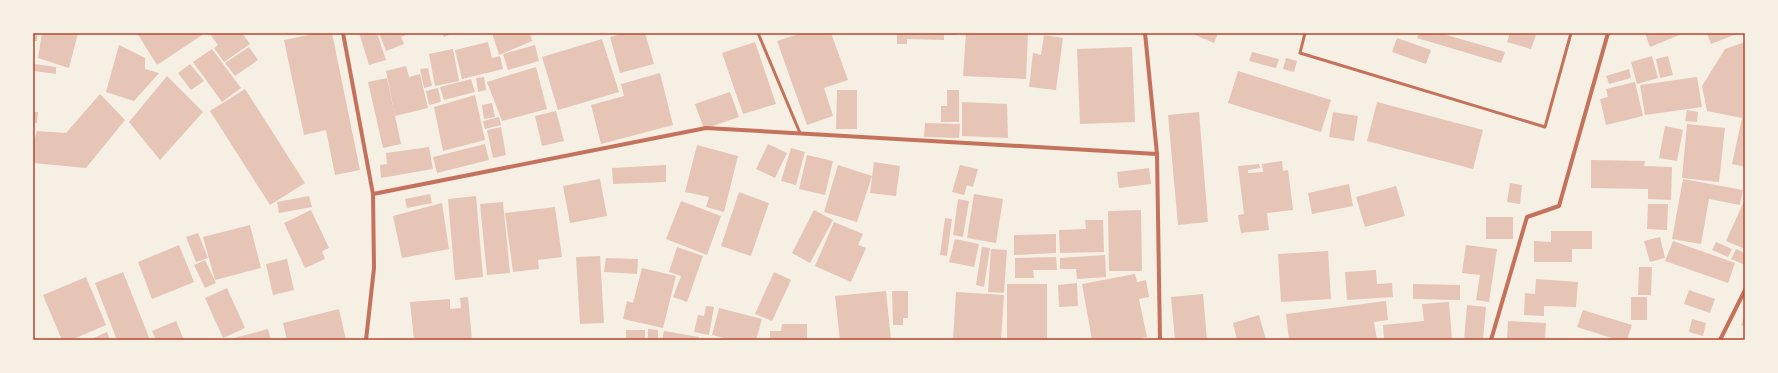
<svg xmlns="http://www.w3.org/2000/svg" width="1778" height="373" font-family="Raleway,sans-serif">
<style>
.building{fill:#e6c5b7}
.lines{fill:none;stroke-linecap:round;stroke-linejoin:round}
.service{stroke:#c5725c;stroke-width:3}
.minor{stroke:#c5725c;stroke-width:4}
.neatline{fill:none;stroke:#b5482f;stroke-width:1.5}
</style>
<rect width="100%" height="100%" fill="#f6efe4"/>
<!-- building -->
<g class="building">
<rect x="33" y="33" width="4" height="8"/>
<path d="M42,33h36l-9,35 -31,-10z"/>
<path d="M137,33h68l-48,32z"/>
<path d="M212,33h30l8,11 -26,18 -10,-14 4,-3 -8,-11z"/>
<path d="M318,33h14l28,137 -25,5 -9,-45 -22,5 -20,-95z"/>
<path d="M359,33h18l9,27 -17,5z"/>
<path d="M379,33h31l-9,4 3,7 -18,7z"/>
<path d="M442,33h11l-9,4z"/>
<path d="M492,33h38l2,8 -33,14z"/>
<path d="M625,33h20l9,31 -34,9 -10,-36z"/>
<path d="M801,33h30l17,47 -24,8 9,28 -26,9 -30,-84z"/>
<path d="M897,33h60v2h-13v5l-37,-1v5h-10z"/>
<path d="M966,33h62l-2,46 -63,-3z"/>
<path d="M1196,33h22l-4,10 -19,-8z"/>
<path d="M1419,33h21l65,19 -4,11 -84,-25z"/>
<path d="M1510,33l26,2 -5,14 -24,-7z"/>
<path d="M1645,33h39l-34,14z"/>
<path d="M1707,33h32l-28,11z"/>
<path d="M1044,35l19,3 -7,52 -27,-3 4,-34 8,2z"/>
<path d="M1397,38l34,12 -5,14 -34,-12z"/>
<path d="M602,39l17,53 -61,18 -16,-53z"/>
<path d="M488,42l4,16 8,-2 3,13 -41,10 -7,-29z"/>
<path d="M755,42l21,62 -33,10 -21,-61z"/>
<path d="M1745,42v125l-13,-3 10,-46 -35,-7 -5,-25 23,-37z"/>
<path d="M119,45l26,13v11l14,4 -25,28 -28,-9z"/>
<path d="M535,45l4,16 -31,9 -5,-16z"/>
<path d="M249,47l9,13 -23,16 -10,-13z"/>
<path d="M1132,47l3,75 -55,2 -3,-75z"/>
<path d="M212,49l29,39 -19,14 -29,-40z"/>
<path d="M453,49l6,32 -24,5 -6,-32z"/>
<path d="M1252,52l27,7 -3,9 -27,-7z"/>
<path d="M1652,56l6,22 -21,6 -6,-22z"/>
<path d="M1668,56l5,19 -13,3 -4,-19z"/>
<path d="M1286,58l11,3 -3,11 -11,-3z"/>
<path d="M34,64l22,3v7l-22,-3z"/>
<path d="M190,64l14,17 -13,9 -13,-17z"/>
<path d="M406,66l3,11 11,-3 8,34 -33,8 -9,-45z"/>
<path d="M536,67l11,42 -45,12 -15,-39z"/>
<path d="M428,68l4,18 -8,2 -4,-19z"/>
<path d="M1629,69l2,9 -22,6 -3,-8z"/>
<path d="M1238,71l93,29 -10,32 -93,-29z"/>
<path d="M660,73l13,52 -72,19 -10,-39 33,-9 -3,-12z"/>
<path d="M167,76l36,36 -43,48 -31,-38z"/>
<path d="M484,77l2,13 -8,2 -2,-14z"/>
<path d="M1697,77l5,30 -57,8 -5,-30z"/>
<path d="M387,78l14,66 -18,4 -15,-66z"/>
<path d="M471,79l4,13 -31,8 -4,-13z"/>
<path d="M1635,82l8,34 -37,9 -6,-26 8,-2 -2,-8z"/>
<path d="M438,88l3,14 -12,3 -3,-14z"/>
<path d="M245,89l60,94 -35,22 -60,-94z"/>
<path d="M837,90h20v39h-21z"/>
<path d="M947,90h12v32h-18v-16h6z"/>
<path d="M730,92l9,25 -35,12 -9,-25z"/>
<path d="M100,94l25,26 -39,48 -53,-5v-19l4,-13 29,2z"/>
<path d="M475,95l10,45 -42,11 -9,-44z"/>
<path d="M962,102l45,2 1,34 -46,-2z"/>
<path d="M1377,102l106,28 -10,39 -106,-28z"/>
<path d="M492,103l3,14 -11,2 -2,-14z"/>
<path d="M1687,110l11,2 -1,10 -12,-1z"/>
<path d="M556,111l8,30 -22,5 -7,-30z"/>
<path d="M33,112h5l-1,11h-4z"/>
<path d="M1199,112l9,110 -30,3 -10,-110z"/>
<path d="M1333,112l25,4 -4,25 -25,-4z"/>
<path d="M499,117l2,8 -16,4 -2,-8z"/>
<path d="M925,123l35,1 -1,14 -35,-1z"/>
<path d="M1687,124l38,4 -6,54 -37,-4z"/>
<path d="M1665,126l18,4 -6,31 -18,-3z"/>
<path d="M501,127l5,28 -13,3 -6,-28z"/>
<path d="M485,144l4,16 -52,13 -4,-16z"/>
<path d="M768,144l19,9 -12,25 -19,-9z"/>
<path d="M697,145l41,11 -14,56 -18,-5 3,-10 -24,-5z"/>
<path d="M429,147l4,22 -52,9 -1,-13 7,-1 -1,-11z"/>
<path d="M791,148l14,4 -9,33 -15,-4z"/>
<path d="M807,155l26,6 -8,34 -26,-6z"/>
<path d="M1591,160l54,1 -1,5 28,1 -1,33 -23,-1v-10l-57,-1z"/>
<path d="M1282,161l1,10 5,-1 5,40 -26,3 2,17 -28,3 -3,-18 6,-1 -6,-48 21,-2 1,4 -12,2v3l15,-1 -1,-8z"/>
<path d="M874,162l26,4 -4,30 -26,-3z"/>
<path d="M666,165v17l-53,2 -1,-16z"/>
<path d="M838,165l34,11 -15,46 -33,-10z"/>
<path d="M960,165l18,4 -5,18 -6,-2 -3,10 -12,-3z"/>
<path d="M1149,168l2,16 -32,4 -2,-16z"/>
<path d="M600,179l7,37 -37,7 -7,-37z"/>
<path d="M1683,179l60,11 -3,15 -31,-6 -8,45 -29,-5z"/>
<path d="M1510,183l12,2 -2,19 -13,-2z"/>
<path d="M1349,184l4,22 -41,8 -4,-21z"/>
<path d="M1396,186l9,30 -40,11 -9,-30z"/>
<path d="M739,192l30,11 -18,53 -30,-10z"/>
<path d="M430,194l2,9 -25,5 -2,-9z"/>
<path d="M974,194l29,5 -7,44 -29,-5z"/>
<path d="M309,196l3,11 -33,6 -2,-11z"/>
<path d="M476,196l7,81 -28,3 -7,-81z"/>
<path d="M958,199l11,2 -6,36 -10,-2z"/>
<path d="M1745,199v50l-19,-8z"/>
<path d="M681,201l40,15 -14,39 -41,-16z"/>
<path d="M503,202l7,71 -23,2 -7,-71z"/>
<path d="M442,203l7,46 -47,9 -9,-42z"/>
<path d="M1648,204h20l-1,26 -20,-1z"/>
<path d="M555,207l7,50 -24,3 1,9 -26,3 -8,-59z"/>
<path d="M311,210l18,38 -7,3 3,8 -20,9 -21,-45z"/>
<path d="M814,210l19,10 -23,43 -18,-10z"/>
<path d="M1141,210l1,61h-33l-1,-60z"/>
<rect x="1486" y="217" width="27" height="22"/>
<path d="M945,218l7,1 -5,37 -7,-1z"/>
<path d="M1085,220h18l1,32 -44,1 -1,-23 27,-1z"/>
<path d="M834,222l29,12 -5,11 8,3 -15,34 -36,-16z"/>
<path d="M250,225l11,43 -46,12 -12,-43z"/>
<path d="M1551,231h41v18h-20v13h-38v-21l17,1z"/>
<path d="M198,233l10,25 -12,4 -10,-25z"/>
<path d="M1056,234v19l-42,2v-20z"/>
<path d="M1660,237l5,21 -15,4 -6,-21z"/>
<path d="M955,239l24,5 -5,23 -25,-5z"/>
<path d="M1673,241l62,22 -7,20 -63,-22z"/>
<path d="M1716,242l16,7 -4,8 -16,-7z"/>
<path d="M179,245l15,37 -42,17 -14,-37z"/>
<path d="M1466,245l31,4 -8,53 -13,-2 4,-25 -18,-2z"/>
<path d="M677,247l26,9 -16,46 -14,-5 8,-21 -12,-4z"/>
<path d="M982,247l8,1 -6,39 -8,-2z"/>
<path d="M991,249l16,1 -3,43 -16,-1z"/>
<path d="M1736,249l9,4v12l-14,-6z"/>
<path d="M1328,251l3,48 -50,3 -3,-48z"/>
<path d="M1105,255l1,22 -29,2 -1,-10h-16v-11z"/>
<path d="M600,256l4,67 -24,1 -4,-67z"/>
<path d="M1056,257l1,13h-24l1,8h-19v-20z"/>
<path d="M606,258l32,1 -1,15 -33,-2z"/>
<path d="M287,259l7,31 -21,5 -7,-31z"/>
<path d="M205,260l11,23 -11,5 -11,-23z"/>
<path d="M1639,267h13l-1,28h-13z"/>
<path d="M642,268l34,8 -13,52 -40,-9 4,-18 6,2z"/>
<path d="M1376,270l1,14 15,-1 1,14 -46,3 -2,-28z"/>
<path d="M123,272l27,68h-33l-22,-57z"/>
<path d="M774,272l17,8 -19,41 -17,-7z"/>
<path d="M1135,274l2,8 9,-2 3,17 -10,2 8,38 -17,3h-38l-10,-56z"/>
<path d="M86,277l20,48 -35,15h-9l-19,-45z"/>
<path d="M1536,279l42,3 -2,25 -32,-1v10l-20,-1 1,-22 10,1z"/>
<path d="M1077,283l1,23 -19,1 -1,-22z"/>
<rect x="1007" y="284" width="40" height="56"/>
<path d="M1413,284l47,1v15l-47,-1z"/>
<path d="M227,288l18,40 -22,10 -18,-40z"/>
<path d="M1689,290l26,9 -5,14 -26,-9z"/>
<path d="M886,291l5,49h-51l-5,-44z"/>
<path d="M892,291h16v27h-5v7h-10z"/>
<path d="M956,292l48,3 -3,45h-48z"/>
<path d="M1203,294l4,46h-32l-4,-43z"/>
<path d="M468,297l4,43h-58l-4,-38 40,-3v10l11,-1 -1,-10z"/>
<rect x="1631" y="297" width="16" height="23"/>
<path d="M1386,301l2,19 -14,2 3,18h-88l-3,-26z"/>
<path d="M1449,302l3,38h-68l-1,-15 41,-4 -2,-17z"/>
<path d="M1467,305l19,2 -3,33h-19z"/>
<path d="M706,306l8,1 -5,28 -15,-3 4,-17 6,1z"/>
<path d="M719,308l43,11 -6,21h-24l-20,-5z"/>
<path d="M339,309l7,31h-59l-4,-17z"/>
<path d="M1583,310l49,15 -5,15h-9l-41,-13z"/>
<path d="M1259,315l7,25h-29l-4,-17z"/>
<path d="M1745,316v11l-4,-2z"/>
<path d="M1692,319l14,4 -3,13 -14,-4z"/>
<path d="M176,321l8,19h-28l-4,-9z"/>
<path d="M1508,321l38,2 -1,17h-38z"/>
<path d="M782,324h25v16h-37v-9h11z"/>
<path d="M268,329l3,11h-37v-2z"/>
<path d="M648,329l10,1v10h-10z"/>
<rect x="626" y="330" width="19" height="10"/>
<path d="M664,331l35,6 -1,3h-36z"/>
<path d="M107,332l3,8h-21z"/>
</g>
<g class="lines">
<!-- service -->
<g class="service">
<path d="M758,33l42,100"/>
<path d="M1305,33l-5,20 245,74 26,-94"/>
</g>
<!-- minor -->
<g class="minor">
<path d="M343,33l30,161 1,74 -8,72"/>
<path d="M1145,33l12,121 3,186"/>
<path d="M373,194l333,-66 451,26"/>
<path d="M1491,340l36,-123 32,-11 49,-173"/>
<path d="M1720,340l25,-50"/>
</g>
</g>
<!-- border -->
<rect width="1778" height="373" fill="none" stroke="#f6efe4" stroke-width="68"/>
<rect x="34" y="34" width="1710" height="305" class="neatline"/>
</svg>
